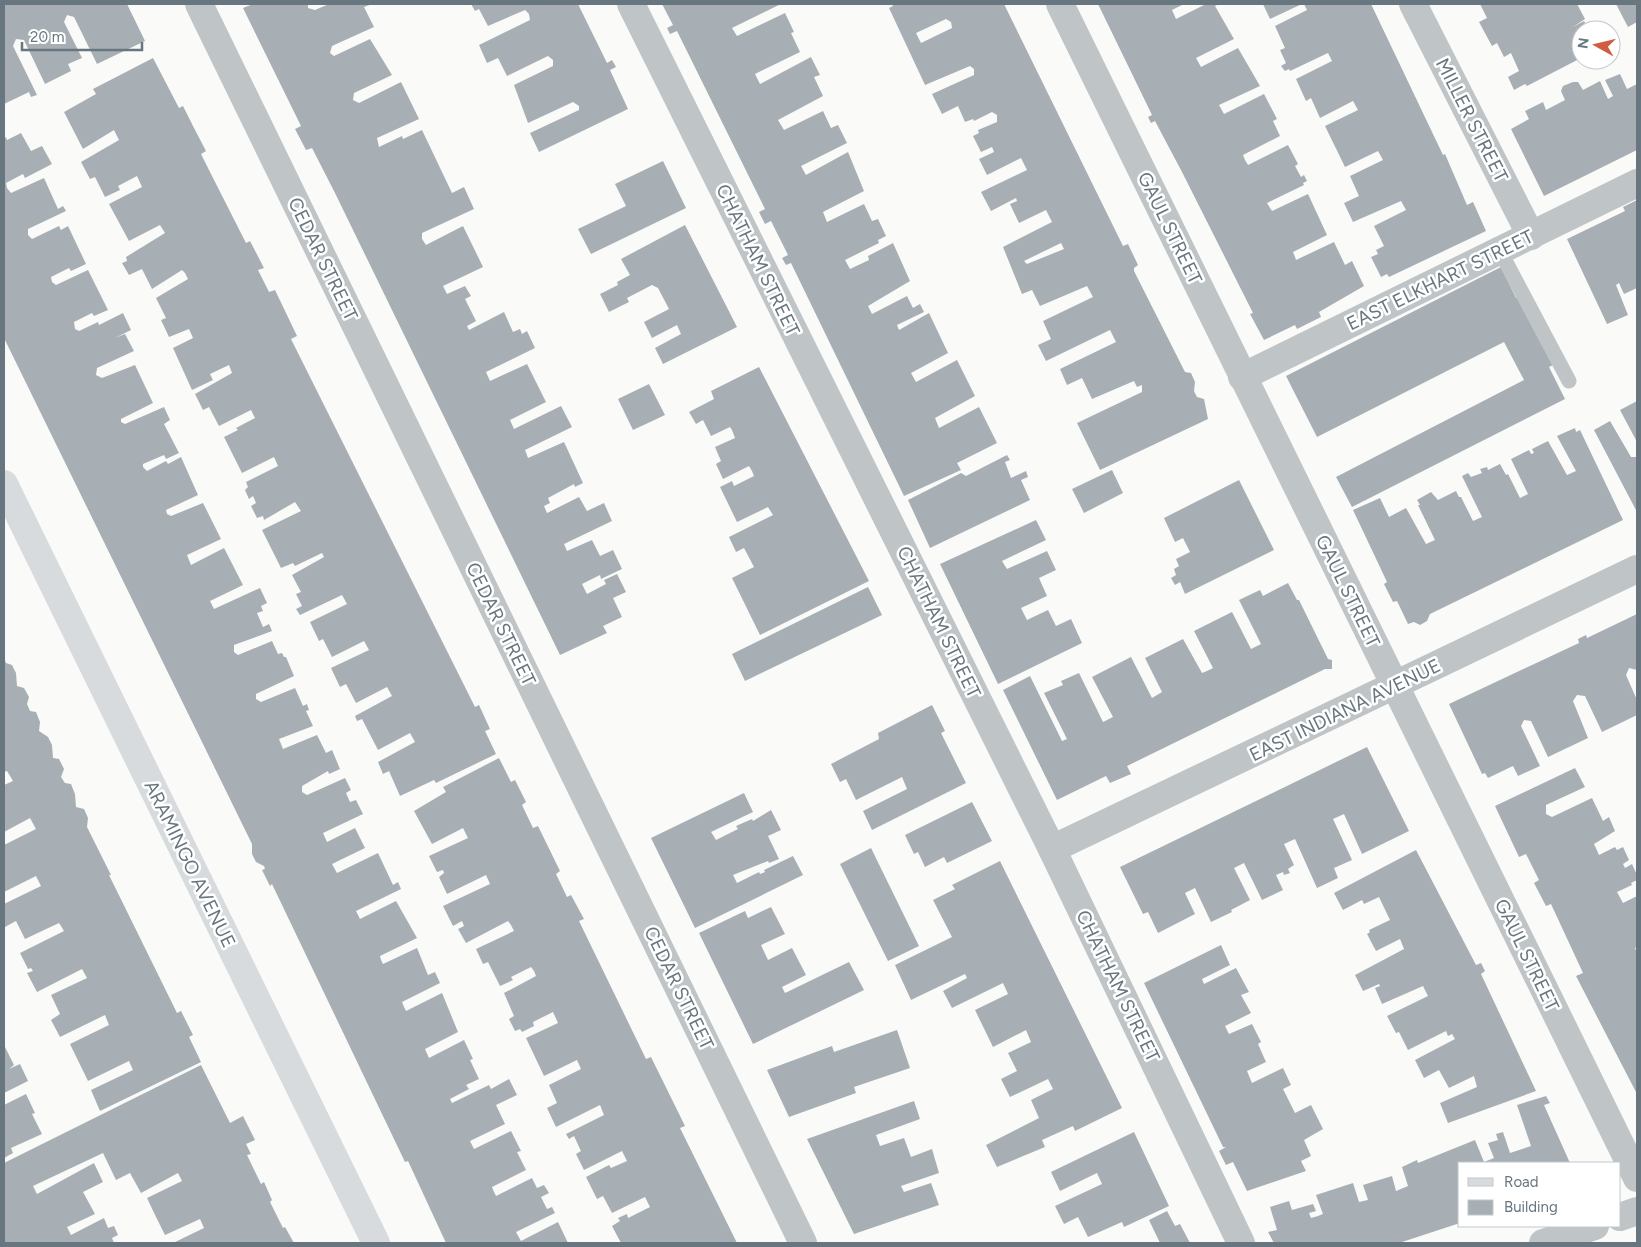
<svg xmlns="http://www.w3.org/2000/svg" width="1641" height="1247" font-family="Figtree,sans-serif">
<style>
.building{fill:#a7afb4;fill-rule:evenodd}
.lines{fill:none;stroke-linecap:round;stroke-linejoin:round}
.lane{stroke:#bfc4c7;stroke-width:15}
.street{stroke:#bfc4c7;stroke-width:28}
.primary{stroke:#d8dbde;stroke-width:28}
.labels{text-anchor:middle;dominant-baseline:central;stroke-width:5;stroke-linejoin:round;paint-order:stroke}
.street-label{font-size:19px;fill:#67767f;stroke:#fff}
</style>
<rect width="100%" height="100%" fill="#fafaf8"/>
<!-- building -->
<g class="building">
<path d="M4,4h123l18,37 -48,23 -23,-47 -7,-2 -3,7 18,36 -14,6 3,7 -26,13 -21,-44 -8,-1 -3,7 24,49 -6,2 -2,-5 -25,12z"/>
<path d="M253,4h55v4l7,2 14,-6h43l-8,3 10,20 -42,19 -2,7 4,3 36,-17 22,36 -38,18 -1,7 6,3 42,-21 18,37 -42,19 2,9 23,-11 1,3 19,-9 30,63 12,-6 10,22 -52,24v6l4,6 37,-19 20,41 -40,19 4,8 18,-8 6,10 -6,3 11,22 -9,5 2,4 35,-18 9,20 7,-3 2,5 5,-3 8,17 -49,24 4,9 37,-17 19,38 -36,18 4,9 47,-23 11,21 -47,23 3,8 36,-16 19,41 -8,4 -1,-3 -26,14 2,5 -6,3 3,7 32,-16 8,14 17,-8 8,18 -48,23 3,7 25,-11 8,16 13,-6 9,19 -21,10 -1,-4 -18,9 5,10 19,-10 -2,-4 13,-6 9,18 -13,6 9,19 -19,9 4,7 -47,22 -225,-462 -23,-45 -6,2 -11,-21 6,-3 -58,-118z"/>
<path d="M471,4h107l29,59 5,-3 4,7 -6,3 18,39 -89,43 -9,-19 49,-23v-4l-6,-4 -45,21 -14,-38 39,-19v-6l-5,-4 -41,20 -9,-18 -11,5 -8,-18 51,-25 -1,-6 -4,-4 -37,16 -9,-17 -4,2z"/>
<path d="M662,4h119l-49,24 5,8 48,-23 9,19 -3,1 9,19 -45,22 5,10 51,-27 9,18 -6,2 9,19 -45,24 6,10 39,-19 8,17 7,-3 9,18 -46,23 5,9 42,-23 16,39 -41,21 4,10 37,-18 8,17 6,-2 8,17 -8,4 1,3 -34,17 5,9 19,-9 -1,-4 25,-13 17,38 -42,25 4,8 35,-18 6,12 7,-4 4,8 -27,13 2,5 30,-17 19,40 -37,20 5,9 41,-22 18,36 -40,22 4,10 40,-21 18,36 -40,20 4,7 -57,26 -113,-233 -5,2 -4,-7 6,-3 -17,-34 -6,3 -6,-12 6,-3 -88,-178 -7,3 -3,-6 6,-3z"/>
<path d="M892,4h112l119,242 5,-2 10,21 -4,3v3l51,101 6,1 4,9 -1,9 3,6 7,2 4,20 -108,51 -23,-47 65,-31v-7l-5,2 -3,-6 -42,18 -10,-21 -15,7 -7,-16 56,-27 -6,-12 -64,31 -8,-16 13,-6 -8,-18 50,-24 -6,-11 -47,20 -8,-16 -10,4 -19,-47 49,-25 -6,-12 -27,13 -9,-19 7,-3 -1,-3 -25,13 -10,-19 46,-22 -6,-12 -34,17 -8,-16 15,-7 -2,-5 -11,5 -8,-16 6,-3 -1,-3 19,-8v-7l-5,-3 -18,9 -1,-2 -8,3 -7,-16 -16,8 -10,-20 42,-19v-6l-4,-3 -45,19 -36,-77 4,-2zM946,19l5,3 1,6 -31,15 -5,-10zM1061,243l3,6 -37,15 -3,-3z"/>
<path d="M1098,4h86l-12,6 4,9 30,-15h13l-4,2 19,33 -38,19 5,9 37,-19 22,38 -41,19 5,9 40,-20 13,25 -4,2 7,15 -37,19 2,5 3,5 40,-20 10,19 -3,2 6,11 3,-2 3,6 -4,2 1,2 -37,18 5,8 36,-17 19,41 -34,17 2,5 1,3 38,-18 11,23 7,-4 12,25 -45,26 2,5 -24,12 -2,-4 -31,15 -14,-26 3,-1 -71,-141 -27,-51 -4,2 -3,-6 4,-2z"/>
<path d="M1263,4h39l-32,15z"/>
<path d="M1304,4h67l72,151 2,-1 22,51 6,-3 13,29 -97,46 -2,-3 -6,3 -10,-20 7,-3 -2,-4 8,-4 -10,-20 32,-16 -5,-9 -48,21 -9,-19 15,-7 -9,-20 33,-16 -5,-9 -33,16 -20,-41 33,-16 -5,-9 -33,17 -9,-20 -5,3 -10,-22 36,-18 -4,-8 -38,18 -1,-2 -4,2 -4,-5 5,-3 -6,-13 5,-2 -10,-22 32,-16z"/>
<path d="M1480,4h97l8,15 -12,8 11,-6 5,9h-8v28l-54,28 -2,-2 -11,6 -6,-13 11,-6 -8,-18 -7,4 -7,-14 -5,3 -13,-24 8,-4z"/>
<path d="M1616,4h21v18l-9,5z"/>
<path d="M153,58l26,50 4,-2 11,22 12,23 -5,3 11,22 34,67 4,-2 14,27 -6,2 11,22 6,-2 22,46 -6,3 184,368 4,-2 11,24 -5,2 11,23 -60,29 -2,-3 -34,16 -11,-25 -6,3 -5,-12 37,-20 -5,-9 -32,17 -16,-31 -5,2 -2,-5 37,-20 -5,-9 -31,16 -10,-19 -6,3 -9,-19 38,-18 -5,-9 -32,16 -9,-18 -4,2 -9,-19 37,-18 -5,-9 -42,20 -4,-6 6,-3 -6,-12 5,-2 -9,-17 32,-18 -2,-4 -27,13 -2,-3 -12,5 -19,-38 39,-19 -6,-9 -31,18 -1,-4 -6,2 -6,-12 5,-3 -3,-7 -4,3 -4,-9 3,-3 -2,-5 32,-16 -4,-9 -32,16 -18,-36 14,-7 -2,-2 19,-10 -4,-8 -32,16 -10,-19 -6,3 -8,-16 37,-21 -3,-8 -19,9 3,6 -21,10 -19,-42 20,-10 -4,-9 -20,8 -8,-17 5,-2 -10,-20 32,-19 -3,-6 -3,-3 -30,19 -10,-20 -13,6 -7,-12 5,-2 -1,-4 39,-24 -5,-8 -31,16 -20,-37 33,-17 -5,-11 -19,10 2,4 -15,7 -10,-20 -5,2 -9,-17 38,-22 -5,-10 -31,19 -19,-37 32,-18 -3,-5z"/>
<path d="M1620,74l7,15 10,-5v66l-93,46 -33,-67 18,-10 -4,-8 18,-9 3,8 19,-10 -4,-9 2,-5 10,-4h5l5,8 17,-9 8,18 5,-3 -8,-16z"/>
<path d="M21,133l10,18 11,-5 10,18 -27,14 -2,-4 -17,9 1,5 4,5 33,-15 14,31 5,-3 3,5 -38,18v6l4,4 27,-13 2,4 7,-4 18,38 -15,7 -2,-3 -18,9 1,5 4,3 32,-15 20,40 -14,6 -2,-3 -18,9 1,7 4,2 19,-9 1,3 24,-12 8,17 -16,8 10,-4 9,17 -37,17 -1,7 6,3 33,-13 18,38 -32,16v3l4,2 39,-17 6,13 -6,4 15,29 -13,6 -2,-4 -21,9v3l4,4 19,-10 2,3 13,-7 17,38 -32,15 1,4 4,2 32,-13 18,36 -34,16 4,10 33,-17 19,37 -33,16 4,8 46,-21 7,15 -6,3 2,5 -6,2 6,14 6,-3 3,7 -38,14v7l4,3 34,-14 6,13 4,-1 2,4h2l8,19 -38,18v5l5,3 34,-14 8,18 4,-2 2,6 -3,1 7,15 -34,13 4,10 34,-14 9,18 6,-3 8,19 -11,5 -1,-3 -26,15v6l5,3 38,-17 6,12 -5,3 4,9 6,-2 7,14 -40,19 4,9 28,-14 10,20 -33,16 5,9 41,-20 15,32 5,-3 3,7 -45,22 4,8 36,-18 21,37 -37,18 1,4 2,4 34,-16 11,27 7,-3 5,11 -38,19 2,5 2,4 36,-18 16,39 -33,17 4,9 35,-18 9,19 -3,1 9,19 -13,6 3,4 -19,10 2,4 37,-18 2,4 18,-10 8,16 -21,10 9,19 -35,17 4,8 37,-18 10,20 -4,1 9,18 -34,17 2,5 2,4 36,-18 5,10 7,-3 5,8 -8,4 6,12 5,-2 3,6 -39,19 5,9 37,-19 10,21h-122l-38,-82 -3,1 -133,-278 -2,2 -8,-16 3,-1 -1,-3 -8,-4 -4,-8v-10l-248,-506v-199l2,-2 1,3z"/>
<path d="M663,161l23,47 -95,46 -13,-25 48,-23 -11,-22z"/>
<path d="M1637,200v88l-13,6 -5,-11 -3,2 12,30 -21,9 -40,-85 58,-28 -2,-4z"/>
<path d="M685,225l52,102 -74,37 -8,-16 26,-14 -4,-9 -25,13 -8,-16 25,-13 -11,-21 -6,-3 -25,13 2,4 -20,10 -9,-18 18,-9 -1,-3 13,-7 -9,-16z"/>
<path d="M1501,267l15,31 4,-3 35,69 -6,3 16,32 -213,108 -16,-30 188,-97 -20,-38 -187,95 -31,-61z"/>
<path d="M759,367l110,214 -109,54 -28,-57 22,-11 -10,-19 -8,4 -7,-15 44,-22 -5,-8 -31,15 -17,-35 12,-6 2,5 20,-10 -2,-5 -3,-5 -26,13 -7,-15 5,-3 -6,-14 20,-9 -3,-8 -2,-3 -19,9 -8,-16 -7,4 -7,-12 25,-13 -3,-8z"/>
<path d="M649,384l16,31 -32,15 -15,-31z"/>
<path d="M1637,401v41l-17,-32z"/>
<path d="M1610,421l21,36h6v55l-43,-82z"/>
<path d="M1575,428l1,4 4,-2 43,90 -193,94 -3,7 -7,4 -6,-3 -6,2 -11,-23 -4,1 -9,-18 3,-2 -34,-72 27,-12 9,19 17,-9 20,36 9,-4 -17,-35h2l-3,-5 14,-8 7,8 18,-9 3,6h2l12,24 9,-4 -20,-41 6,-3 3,4 11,-4 -2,-4 7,-2 1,3 12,-6 6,11 2,-1 12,24 8,-4 -17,-35 18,-9 2,4 3,-1 -2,-4 16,-8 19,34 9,-4 -19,-35z"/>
<path d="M1007,455l3,5 -5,2 6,16 15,-7 2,6 -7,3 9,20 -100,48 -22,-48 53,-27 5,3z"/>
<path d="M1112,470l11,23 -39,20 -12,-24z"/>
<path d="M1239,480l35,70 -89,44 -5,-12 -5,3 -4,-7 5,-3 -2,-6 5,-3 -3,-7 14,-7 -7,-14 -8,4 -11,-24z"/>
<path d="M1036,520l10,20 -44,21 5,8 40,-18 9,19 -17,8 8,18 -26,12 6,12 21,-10 8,16 15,-7 11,24 -84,41 -58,-120z"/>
<path d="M1288,583l9,17h2l29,59 4,1v9h-7l-198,97 4,8 -21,9 -4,-7 -49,24 -54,-110 27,-14 32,65 5,-2 -23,-46 19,-8 -2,-4 18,-8 24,49 10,-5 -21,-40 39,-20 21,41 10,-6 -17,-34 38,-19 19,34 5,-2 6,-3 -19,-37 38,-19 19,37 10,-5 -22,-44 21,-10 3,6z"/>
<path d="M868,587l14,28 -137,66 -13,-27z"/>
<path d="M1637,614v56l-8,-2 -3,7 11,25v15l-35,17 -17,-36 -8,-1 -4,6 15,37 -40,19 -17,-36 -7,-1 -3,6 19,40 -22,10 -5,-10 -25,12 -3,-5 -3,1 -33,-70 130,-61 -1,-4 8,-4 1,3z"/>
<path d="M4,658l2,5 6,2 4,8 1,13 7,2 5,9 -2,7 3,7 6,1 4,10 -1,9 9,6 4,8 1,13 6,1 5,10 -3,8 4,6 6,1 4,10 1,13 8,2 4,9 -1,9 24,48h-2l68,138 4,-2 12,24 -4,2 12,25 -101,49 -9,-21 42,-20 -4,-9 -41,20 -18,-37 39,-19 -4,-10 -45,22 -9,-17 9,-6 -9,-19 36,-17 -5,-9 -45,23 -10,-19 6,-2 -2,-3 -3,1 -8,-16 44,-22 -3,-5 -2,-3 -34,16 -9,-18 -11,6 -1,-2v-21l37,-18 -5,-10 -32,16v-47l32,-16 -6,-11 -26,14v-47l9,-4 -6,-10 -3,1z"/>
<path d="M932,705l13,26 -4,2 25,50 -94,47 -9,-19 44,-22 -5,-12 -46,23 -10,-21 -6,3 -9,-18 48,-25 -1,-6z"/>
<path d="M1367,747l42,84 -47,23 -18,-40 -11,5 19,41 -18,8 4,10 -21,10 -22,-49 -11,5 10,21 -6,4 2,4 -6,2 -1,-3 -7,3 7,15 -21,10 -18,-37 -10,5 16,32 -19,10 1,2 -21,10 -16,-34 -10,5 10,21 -37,19 -10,-21 -5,2 -23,-47z"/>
<path d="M499,758l12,24 4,-2 11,22 -4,3 11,23 5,-2 22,45 -4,3 11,23 4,-2 13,24 -5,2 67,138 5,-2 34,69 -5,2 57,115h-116l-9,-17 8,-5 -2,-3 9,-4 1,4 22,-11 -5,-10 -33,16 -9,-17 -6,3 -11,-22 23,-12 2,3 16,-7 -5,-10 -38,19 -8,-16 5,-3 -1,-2 -6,-13 -5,3 -3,-5 38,-19 -4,-10 -44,22 -9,-19 10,-5 -8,-18 32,-16 -4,-9 -33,16 -18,-38 32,-15 -5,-11 -20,10 1,4 -12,6 -2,-3 -5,2 -6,-12 5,-3 -10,-23 32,-17 -2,-5 -3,-4 -20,10 2,3 -13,6 -12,-24 -5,2 -7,-15 38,-18 -3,-6 -3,-4 -42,22 -8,-14 6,-3 -2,-5 -9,5 -10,-20 47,-22 -4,-9 -39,19 -8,-17 5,-4 -1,-3 -6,2 -8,-16 39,-18 -5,-10 -31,16 -18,-33 32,-19 -3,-5z"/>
<path d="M1575,768l10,19 -39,18v9l6,3 40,-19 11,23 6,-4 6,14 -21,13 5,11 16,-8 2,3 6,-3 6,13 -6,4 2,4 7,-4 5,11v5l-6,3 1,2 -15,7 6,11 14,-7v51l-2,1 2,5v141l-61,-118 7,-3 -32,-69 -5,2 -12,-23 5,-3 -13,-26 -7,3 -24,-51z"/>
<path d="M744,793l9,19 -42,20 2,3 3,5 22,-11 -2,-3 16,-7 1,2 18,-11 10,20 -13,6 11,23 -10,4 -1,-2 -35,14 4,8 22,-11 1,2 5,-2 -1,-2 29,-14 10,19 -108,53 -44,-90z"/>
<path d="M972,802l20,39 -45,22 -3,-6 -19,10 -7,-15 -4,2 -9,-19z"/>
<path d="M871,848l48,98 -31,15 -48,-97z"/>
<path d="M1416,850l60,115 5,-2 4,8 -4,3 55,117 -88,32 -8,-20 37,-16 -3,-11 -25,12 -10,-18 -15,8 -9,-18 40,-21 -3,-5 -4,2 -2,-5 -38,19 -9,-18 -3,1 -9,-17 41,-20 -5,-10 -41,18 -7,-16 5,-2 -1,-2 -16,7 -8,-16 49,-26 -4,-10 -24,12 -9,-17 3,-2 -1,-2 21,-10 -11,-23 -15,7 -2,-4 -19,10 -9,-17z"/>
<path d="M1000,861l122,247 -47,23 -2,-5 -31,14 3,7 -48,20 -11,-22 53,-27 -8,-18 22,-11 -5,-10 -38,18 -9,-18 16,-8 -9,-18 23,-11 -5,-12 -33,17 -18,-37 33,-16 -5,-11 -51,25 -9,-17 24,-13 -2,-4 -54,26 -16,-35 57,-28 -19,-37 22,-11 -3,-4z"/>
<path d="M771,907l14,27 -24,11 7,15 24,-12 14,27 -24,12 3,6 64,-31 15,28 -111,54 -54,-111 46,-22 3,7z"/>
<path d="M1221,945l9,20 -28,14 2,5 32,-16 13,24 -8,3 10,18 -26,13 4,8 23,-10 9,18 -3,2 8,18 -19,9 5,12 31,-15 8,17 -8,4 12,24 16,-8 12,24 -19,11 7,16 -10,5 5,10 -59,20 -14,-29 -7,3 -7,-14 7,-4h-3l-79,-164z"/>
<path d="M897,1030l13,38 -56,19 2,6 -67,24 -22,-47 65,-24 2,6z"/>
<path d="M5,1047l9,18 -5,4 11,-5 8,17 -24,12z"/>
<path d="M201,1065l29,58 13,-7 12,24 -9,4 5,10 -4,1 14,29 3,-2 8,18 -2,2 13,26 2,-1 9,16h-121l31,-15 -4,-9 -35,16 -9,-18 -9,-19 35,-17 -4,-8 -37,20 -11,-20 -14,7 -13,-27 -70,33 4,8 57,-31 9,19 -20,10 12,22 -28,13 4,8 33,-17 4,10 6,-2 4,9 -6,3 2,5h-110v-80z"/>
<path d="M26,1094l9,19 -3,1 10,20 -31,14 2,5 -9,5v-53z"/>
<path d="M1546,1096l4,7 -6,2 26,58h-110v60l-61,20h-125l-6,-11 9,-2 -7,-23 19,-6 3,9 21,-6 3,7 -7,2 2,5 7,-2 5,-2 -7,-19 37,-12 6,19 9,-2 -5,-15 29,-9 4,15 12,-5 -6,-19 15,-7 1,3 57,-23 9,22 10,-4 -6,-15 10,-3 -2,-6 7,-2 7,21 21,-7 -14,-41z"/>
<path d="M914,1101l6,18 -44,16 4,11 24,-8 7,19 21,-8 7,24 -38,13 3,6 27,-9 8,22 -85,29 -47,-95z"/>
<path d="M1134,1132l35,74 -45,21 -2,-5 -34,15 -10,-20 -14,7 -9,-18 47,-22 -5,-11 -37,18 -9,-19z"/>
<path d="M1167,1211l8,15 5,-2 10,19h-30l-11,-23z"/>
</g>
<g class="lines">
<!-- lane -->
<path class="lane" d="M1500,251l69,130"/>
<!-- street -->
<g class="street">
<path d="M199,4l604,1239"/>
<path d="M631,4l421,845 189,394"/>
<path d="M1060,4l577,1174"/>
<path d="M1413,4l118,232"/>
<path d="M1242,377l395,-194"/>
<path d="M1052,849l585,-280"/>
<path d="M1620,1217l17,-6"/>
<path d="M1543,1243l52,-17"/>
</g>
<!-- primary -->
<path class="primary" d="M4,484l372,759"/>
</g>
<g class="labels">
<!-- street labels -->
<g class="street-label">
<text transform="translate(1472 120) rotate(63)">MILLER STREET</text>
<text transform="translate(1170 228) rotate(64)">GAUL STREET</text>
<text transform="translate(323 259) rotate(64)">CEDAR STREET</text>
<text transform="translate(758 260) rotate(64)">CHATHAM STREET</text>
<text transform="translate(1440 280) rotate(-26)">EAST ELKHART STREET</text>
<text transform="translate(1348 591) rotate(64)">GAUL STREET</text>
<text transform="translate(939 622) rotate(64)">CHATHAM STREET</text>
<text transform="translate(501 624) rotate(64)">CEDAR STREET</text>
<text transform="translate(1345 710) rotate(-26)">EAST INDIANA AVENUE</text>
<text transform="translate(190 864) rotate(64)">ARAMINGO AVENUE</text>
<text transform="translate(1527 955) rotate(64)">GAUL STREET</text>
<text transform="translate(1118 986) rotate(64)">CHATHAM STREET</text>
<text transform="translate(679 988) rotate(64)">CEDAR STREET</text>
</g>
</g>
<!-- border -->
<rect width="1641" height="1247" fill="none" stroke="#67767f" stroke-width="10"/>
<!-- legend -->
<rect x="1458" y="1162" width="162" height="65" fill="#ffffff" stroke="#c2c8cc"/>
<rect x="1468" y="1178" width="25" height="8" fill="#d8dbde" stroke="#c2c8cc"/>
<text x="1504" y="1187" font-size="15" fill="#67767f">Road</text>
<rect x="1468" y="1200" width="25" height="15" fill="#a7afb4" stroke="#c2c8cc"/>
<text x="1504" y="1212" font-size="15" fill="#67767f">Building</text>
<!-- north arrow -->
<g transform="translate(1596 45) rotate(278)"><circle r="24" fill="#ffffff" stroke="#c2c8cc"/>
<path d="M0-4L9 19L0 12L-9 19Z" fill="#d15c41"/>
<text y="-8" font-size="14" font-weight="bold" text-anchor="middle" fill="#67767f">N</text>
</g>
<!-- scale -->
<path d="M22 42v8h120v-8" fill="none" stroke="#67767f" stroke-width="2.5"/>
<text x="30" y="42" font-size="15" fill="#67767f" stroke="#ffffff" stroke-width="4" paint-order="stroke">20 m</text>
</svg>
